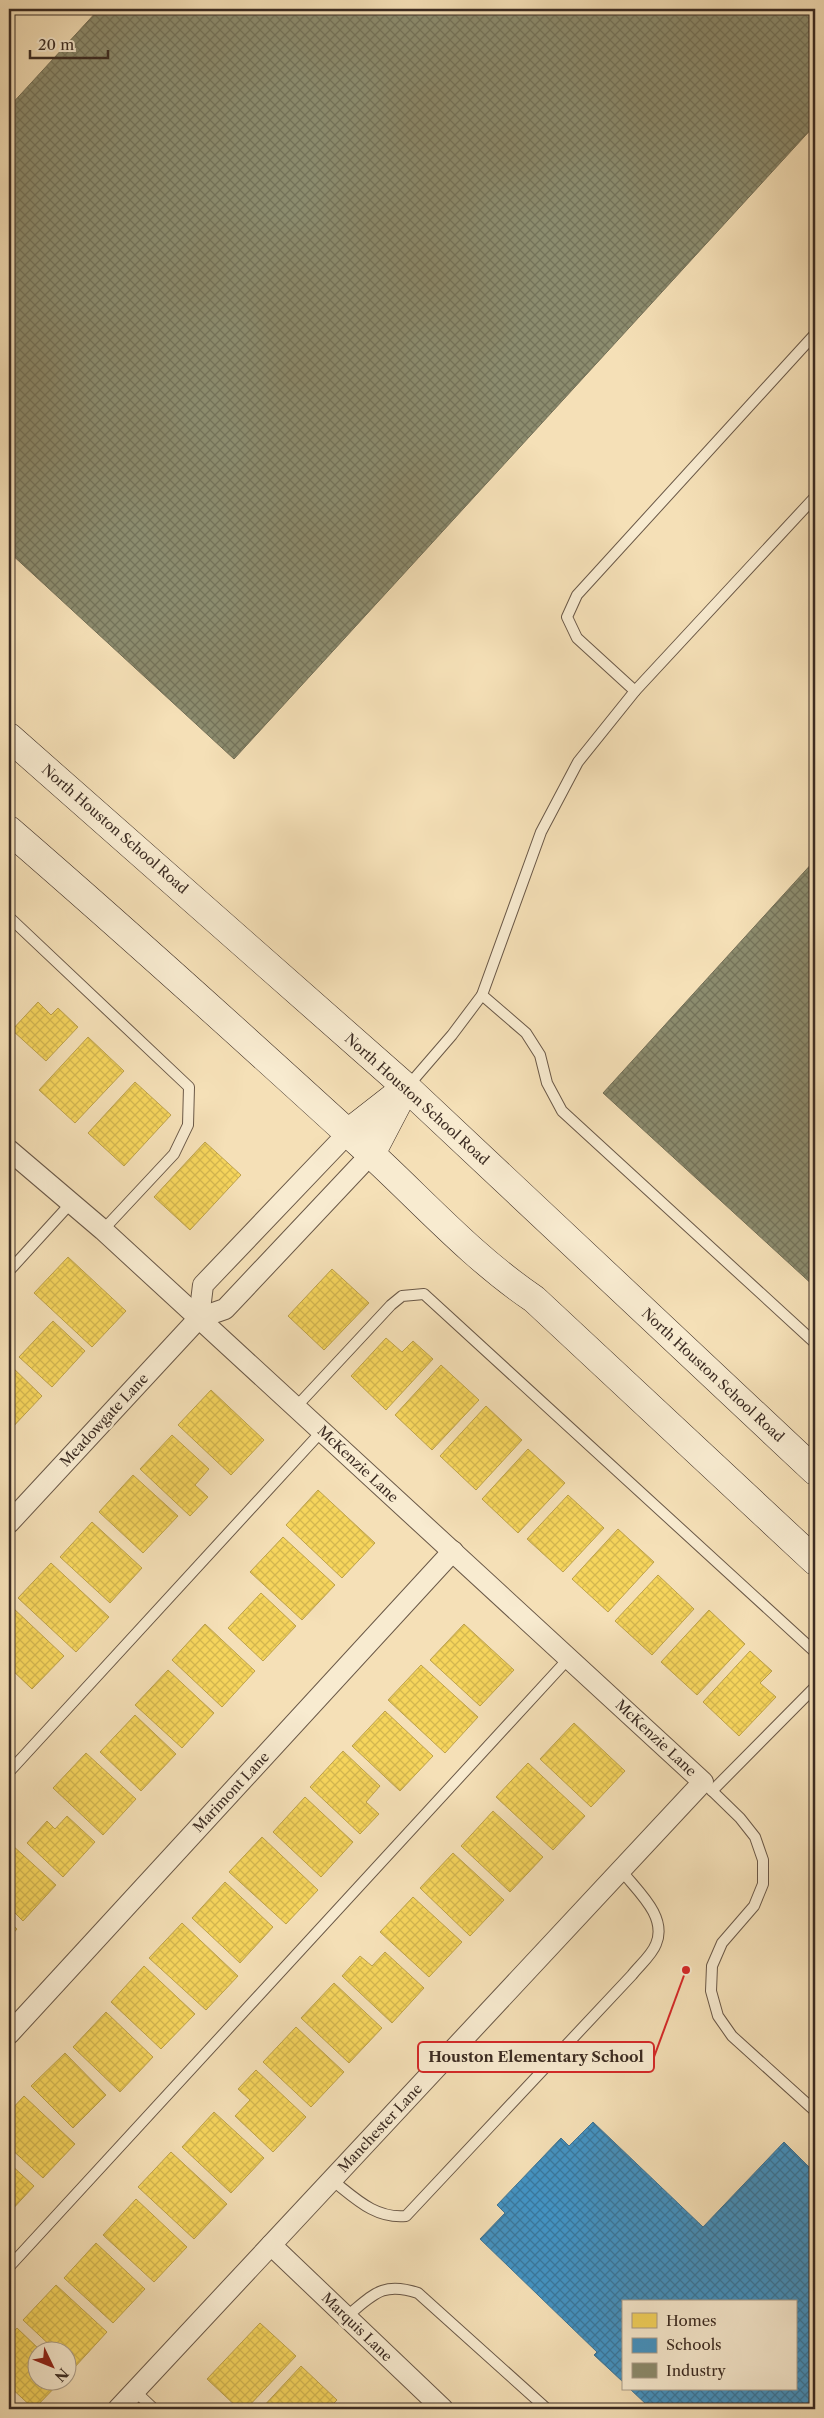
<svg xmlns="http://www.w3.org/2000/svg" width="824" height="2418" font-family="'Libre Caslon Text',serif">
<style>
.homes{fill:url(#homes-cross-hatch);stroke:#bea24b}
.schools{fill:url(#schools-cross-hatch);stroke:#417493}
.industry{fill:url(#industry-cross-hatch);stroke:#746f57}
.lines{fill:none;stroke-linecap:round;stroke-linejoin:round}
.lane-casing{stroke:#6a5847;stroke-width:12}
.street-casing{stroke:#6a5847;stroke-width:22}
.secondary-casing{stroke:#3b2b22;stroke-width:29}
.lane{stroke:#f8ebd0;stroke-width:10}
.street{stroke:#f8ebd0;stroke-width:20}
.secondary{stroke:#f8ebd0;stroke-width:28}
.labels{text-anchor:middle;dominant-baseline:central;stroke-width:5;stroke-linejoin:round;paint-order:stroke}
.street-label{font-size:14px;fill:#3b2b22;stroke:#f8ebd0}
.leader{fill:none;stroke:#d62828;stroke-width:2}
.callout-dot{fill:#d62828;stroke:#f8ebd0;stroke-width:2}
.callout{fill:#f8ebd0;stroke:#d62828;stroke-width:2}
.callout-label{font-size:15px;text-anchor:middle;font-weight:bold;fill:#3b2b22}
</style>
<defs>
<pattern id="homes-cross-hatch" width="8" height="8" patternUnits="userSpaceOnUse" patternTransform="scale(1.25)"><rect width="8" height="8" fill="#f6d55c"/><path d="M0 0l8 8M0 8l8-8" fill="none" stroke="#d4b750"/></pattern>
<pattern id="schools-cross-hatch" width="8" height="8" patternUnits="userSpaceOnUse" patternTransform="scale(1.25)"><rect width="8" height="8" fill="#4393c3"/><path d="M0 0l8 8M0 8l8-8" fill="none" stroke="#39789e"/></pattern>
<pattern id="industry-cross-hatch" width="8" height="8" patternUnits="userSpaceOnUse" patternTransform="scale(1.25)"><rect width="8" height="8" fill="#8c8c6e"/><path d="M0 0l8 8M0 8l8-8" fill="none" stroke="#74735a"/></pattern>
</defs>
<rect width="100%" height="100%" fill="#f5e0b7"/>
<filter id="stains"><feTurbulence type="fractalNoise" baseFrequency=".004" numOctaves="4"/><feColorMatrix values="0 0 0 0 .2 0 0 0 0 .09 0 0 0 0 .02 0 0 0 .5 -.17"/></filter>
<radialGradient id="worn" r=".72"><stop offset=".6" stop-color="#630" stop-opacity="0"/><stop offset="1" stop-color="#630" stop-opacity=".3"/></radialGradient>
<!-- homes -->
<g class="homes">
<path d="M38,1002l13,13 7,-7 20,19 -32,34 -34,-31z"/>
<path d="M88,1037l36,34 -49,52 -36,-33z"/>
<path d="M135,1082l36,33 -47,51 -36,-33z"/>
<path d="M205,1142l36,33 -51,55 -36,-33z"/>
<path d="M68,1257l58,54 -34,36 -58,-54z"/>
<path d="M332,1269l37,34 -45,47 -36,-34z"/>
<path d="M53,1321l32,30 -33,36 -33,-30z"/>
<path d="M386,1338l16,14 11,-11 20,18 -47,51 -35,-34z"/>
<path d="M9,1364l33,32 -33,35z"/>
<path d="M441,1365l38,35 -47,50 -37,-35z"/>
<path d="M211,1390l53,50 -33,35 -53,-50z"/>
<path d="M486,1406l36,34 -46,50 -36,-34z"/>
<path d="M172,1435l37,34 -14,16 13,12 -18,19 -50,-47z"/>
<path d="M528,1449l37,34 -47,50 -36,-34z"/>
<path d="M133,1475l45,41 -35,37 -44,-41z"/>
<path d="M318,1490l57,53 -33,35 -56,-53z"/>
<path d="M568,1495l36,33 -41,44 -36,-33z"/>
<path d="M92,1522l50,46 -32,35 -50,-46z"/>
<path d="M618,1529l36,33 -46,50 -36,-33z"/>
<path d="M283,1537l52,48 -33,35 -52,-48z"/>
<path d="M51,1563l58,54 -33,35 -58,-54z"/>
<path d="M658,1575l36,34 -42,46 -37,-34z"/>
<path d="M261,1593l35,33 -33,35 -35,-33z"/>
<path d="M12,1607l52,49 -32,33 -23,-22v-57z"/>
<path d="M709,1610l36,34 -48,51 -36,-33z"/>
<path d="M205,1624l50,47 -33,36 -50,-47z"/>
<path d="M464,1624l50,46 -34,36 -50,-46z"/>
<path d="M750,1651l22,20 -12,12 16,14 -37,39 -36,-34z"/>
<path d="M421,1665l57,52 -33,36 -57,-53z"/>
<path d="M168,1670l46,43 -32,35 -47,-43z"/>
<path d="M385,1711l48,45 -33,35 -48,-45z"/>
<path d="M135,1715l41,39 -35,37 -41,-39z"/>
<path d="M574,1723l51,48 -34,36 -51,-48z"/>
<path d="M343,1751l37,35 -14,16 13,12 -19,20 -50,-47z"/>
<path d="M86,1753l50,46 -33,36 -50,-47z"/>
<path d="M528,1763l57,53 -32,34 -57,-53z"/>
<path d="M305,1797l48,45 -32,35 -48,-45z"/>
<path d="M493,1811l50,46 -33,35 -49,-46z"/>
<path d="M67,1816l28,26 -32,35 -36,-34 20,-22 8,8z"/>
<path d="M262,1837l56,53 -32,34 -57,-52z"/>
<path d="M12,1845l44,40 -33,36 -14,-14v-59z"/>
<path d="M453,1853l51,47 -34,36 -50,-48z"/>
<path d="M225,1882l48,45 -33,36 -48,-45z"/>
<path d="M413,1897l49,45 -33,35 -49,-45z"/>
<path d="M9,1922l8,7 -8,9z"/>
<path d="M182,1923l56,53 -32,34 -57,-52z"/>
<path d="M385,1952l39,36 -32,35 -50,-47 18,-20 12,10z"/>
<path d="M144,1966l51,48 -34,35 -50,-47z"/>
<path d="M334,1983l48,45 -33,35 -48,-45z"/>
<path d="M106,2012l47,45 -33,35 -47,-45z"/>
<path d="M296,2027l48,45 -33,35 -48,-45z"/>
<path d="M65,2053l41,42 -33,33 -42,-42z"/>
<path d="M256,2070l50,47 -33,35 -38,-36 15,-16 -12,-11z"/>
<path d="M24,2096l51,48 -32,34 -34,-31v-35z"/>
<path d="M214,2112l50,46 -33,35 -49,-46z"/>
<path d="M171,2152l56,52 -33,35 -56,-52z"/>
<path d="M9,2163l25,23 -25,27z"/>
<path d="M136,2199l51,48 -33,35 -51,-47z"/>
<path d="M96,2243l49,46 -32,34 -49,-45z"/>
<path d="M56,2285l51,47 -33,36 -6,-6v-12h-13l-32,-30z"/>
<path d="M260,2323l36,33 -50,53h-7l-32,-30z"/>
<path d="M17,2328l23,22h-2v30h24l-28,29 -25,-23v-49z"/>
<path d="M301,2366l36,34 -9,9h-67z"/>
</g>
<!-- schools -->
<path class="schools" d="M593,2122l110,105 81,-85 31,31v236h-170l3,-3 -18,-17h165v-87h-172v80l-29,-27 3,-3 -117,-113 25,-26 -8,-8 64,-67 8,8z"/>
<!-- industry -->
<g class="industry">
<path d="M99,9h716v116l-581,634 -225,-207v-445z"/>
<path d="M815,860v427l-212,-194z"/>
</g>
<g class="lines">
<defs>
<g id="lane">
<path d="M635,691l-58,-53 -10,-21 10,-22 238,-261"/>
<path d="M9,917l180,170 -1,38 -14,29 -71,76"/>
<path d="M482,995l44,38 14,22 7,28 15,28 253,232"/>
<path d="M408,1086l44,-51 30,-40 59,-163 37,-70 57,-71 180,-194"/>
<path d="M9,1271l62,-68"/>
<path d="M296,1407l95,-102 11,-9 22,-2 391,358"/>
<path d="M9,1772l313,-341"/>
<path d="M703,1782l37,36 15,19 8,23v24l-9,22 -32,37 -10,23 -1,25 7,25 14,20 83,75"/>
<path d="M712,1791l103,-104"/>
<path d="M332,2180c23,18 43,39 74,36l226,-241c7,-9 20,-20 24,-31 12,-28 -20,-54 -35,-74"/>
<path d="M9,2267l560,-609"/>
<path d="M346,2317c27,-22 36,-36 72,-24l129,116"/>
<path d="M135,2391l19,18"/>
</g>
<g id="street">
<path d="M9,1150l94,80 600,552 -585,627"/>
<path d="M199,1318l4,-33 145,-152"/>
<path d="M9,1523l190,-205 26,-9 146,-155"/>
<path d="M9,2034l444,-483"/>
<path d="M271,2245l172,164"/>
</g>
<g id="secondary">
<path d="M9,737l397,350 409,384"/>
<path d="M9,830c118,102 234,207 350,313 58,52 110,112 175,156l281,262"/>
<path d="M348,1133l50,-39"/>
<path d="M371,1154l35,-67"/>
</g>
</defs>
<!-- lane casing -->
<use href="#lane" class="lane-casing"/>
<!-- street casing -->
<use href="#street" class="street-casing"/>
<!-- secondary casing -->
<use href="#secondary" class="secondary-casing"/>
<!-- lane -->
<use href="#lane" class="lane"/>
<!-- street -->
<use href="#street" class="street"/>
<!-- secondary -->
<use href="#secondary" class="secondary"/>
</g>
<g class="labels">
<!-- street labels -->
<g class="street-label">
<text transform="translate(115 829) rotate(41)">North Houston School Road</text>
<text transform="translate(417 1099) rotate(42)">North Houston School Road</text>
<text transform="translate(713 1375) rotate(43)">North Houston School Road</text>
<text transform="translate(104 1420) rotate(-47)">Meadowgate Lane</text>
<text transform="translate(358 1464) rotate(43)">McKenzie Lane</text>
<text transform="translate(656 1738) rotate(43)">McKenzie Lane</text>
<text transform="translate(231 1792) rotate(-47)">Marimont Lane</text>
<text transform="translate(380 2128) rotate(-47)">Manchester Lane</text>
<text transform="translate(357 2327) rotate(44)">Marquis Lane</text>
</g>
</g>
<!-- callouts -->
<path class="leader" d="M686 1970L654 2057"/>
<circle class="callout-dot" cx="686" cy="1970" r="5"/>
<rect class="callout" x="418" y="2042" width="236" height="30" rx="5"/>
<g class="callout-label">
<text x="536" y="2062">Houston Elementary School</text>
</g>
<!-- margin -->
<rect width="824" height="2418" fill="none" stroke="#f5e0b7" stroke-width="30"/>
<rect x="10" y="10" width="804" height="2398" fill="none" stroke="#3b2b22" stroke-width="2.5"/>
<rect x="15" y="15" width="794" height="2388" fill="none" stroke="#3b2b22"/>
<!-- legend -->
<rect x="622" y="2300" width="175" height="90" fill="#f8ebd0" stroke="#ac9e8a"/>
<rect x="632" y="2313" width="25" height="15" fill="#f6d55c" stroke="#ac9e8a"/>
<text x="666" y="2326" font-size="15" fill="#3b2b22">Homes</text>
<rect x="632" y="2338" width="25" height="15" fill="#4393c3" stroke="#ac9e8a"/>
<text x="666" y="2350" font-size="15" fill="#3b2b22">Schools</text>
<rect x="632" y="2363" width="25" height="15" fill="#8c8c6e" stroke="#ac9e8a"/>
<text x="666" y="2376" font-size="15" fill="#3b2b22">Industry</text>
<!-- north arrow -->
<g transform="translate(52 2366) rotate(133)"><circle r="24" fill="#f8ebd0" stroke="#ac9e8a"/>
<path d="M0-4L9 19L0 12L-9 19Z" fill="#8f2418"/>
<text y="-8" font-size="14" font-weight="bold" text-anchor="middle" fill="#3b2b22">N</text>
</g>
<!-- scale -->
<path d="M30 50v8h78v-8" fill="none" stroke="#3b2b22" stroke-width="2.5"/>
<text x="38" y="50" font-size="15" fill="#3b2b22" stroke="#f8ebd0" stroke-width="4" paint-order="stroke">20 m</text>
<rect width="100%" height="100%" filter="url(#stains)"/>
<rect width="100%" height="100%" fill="url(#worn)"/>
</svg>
